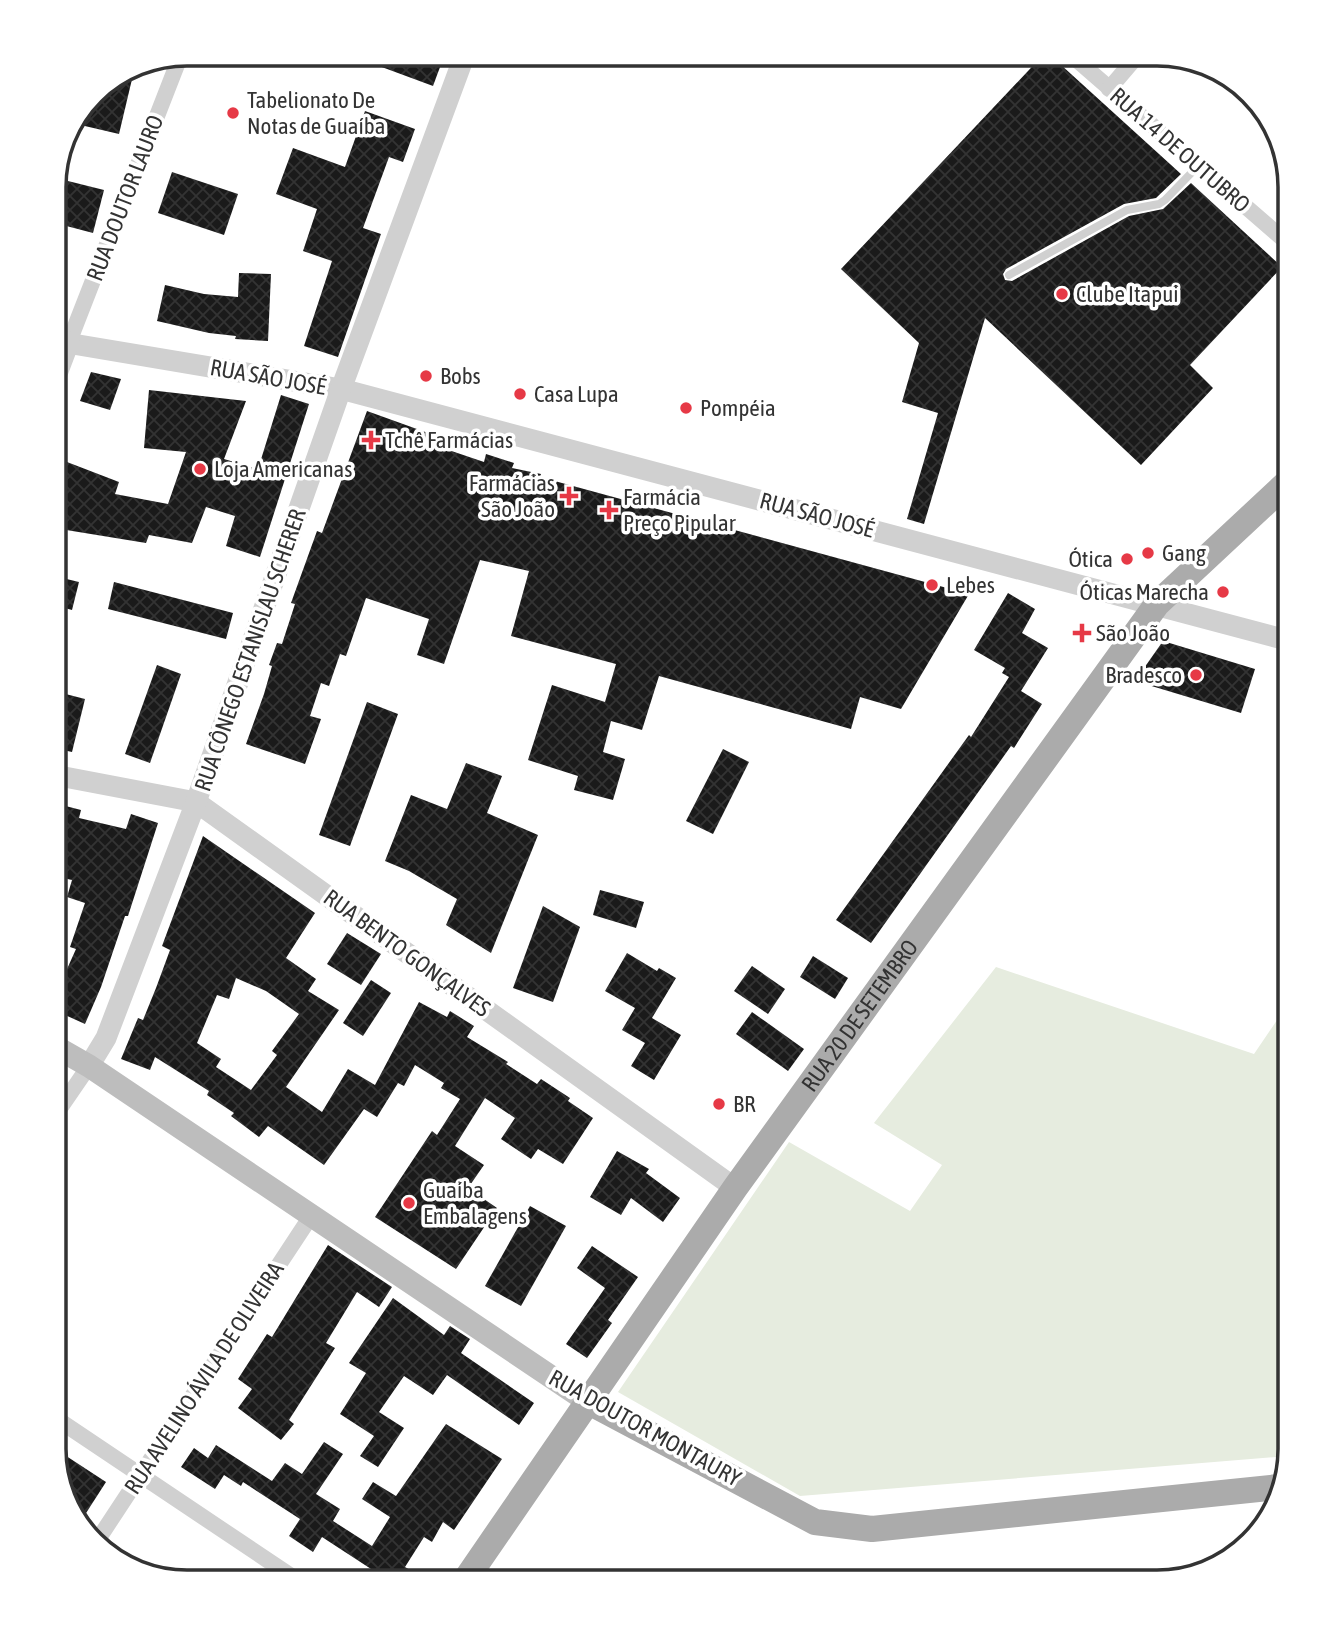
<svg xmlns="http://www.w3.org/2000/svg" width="1344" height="1636" font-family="'Asap Condensed',sans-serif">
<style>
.grass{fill:#e6ecdf}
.building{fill:url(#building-cross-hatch);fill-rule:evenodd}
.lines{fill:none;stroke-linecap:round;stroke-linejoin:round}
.service{stroke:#d0d0d0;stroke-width:8}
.minor{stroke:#d0d0d0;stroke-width:16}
.tertiary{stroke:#d0d0d0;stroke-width:21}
.secondary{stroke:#bdbdbd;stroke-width:23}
.primary{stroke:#ababab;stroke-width:26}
.poi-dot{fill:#e63946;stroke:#fff;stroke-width:2.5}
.labels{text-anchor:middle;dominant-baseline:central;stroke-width:7;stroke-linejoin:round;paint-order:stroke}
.poi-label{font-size:23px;fill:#333;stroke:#fff;text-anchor:start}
.street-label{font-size:23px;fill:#333;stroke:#fff}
.rim{fill:none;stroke:#333;stroke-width:3.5}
</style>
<defs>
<pattern id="building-cross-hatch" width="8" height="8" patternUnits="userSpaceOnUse" patternTransform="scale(1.75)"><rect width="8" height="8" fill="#1a1a1a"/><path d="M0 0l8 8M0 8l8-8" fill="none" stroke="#333"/></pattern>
</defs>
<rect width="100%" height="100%" fill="#fff"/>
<!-- grass -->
<path class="grass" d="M996,967l258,87 36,-53v448l-2,7 -488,40 -182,-104 171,-250 121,69 32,-46 -68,-42z"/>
<!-- building -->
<g class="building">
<path d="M353,54h78l12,5 -10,27 -81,-30z"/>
<path d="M1044,54h5l132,120 -25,24 -32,6 -118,65 -3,5 2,6 7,1 117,-65 34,-7 28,-26 91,84 -92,98 23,23 -72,77 -156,-147 -61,206 -17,-5 31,-106 -36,-11 17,-59 -78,-74z"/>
<path d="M133,75l-14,59 -47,-11 27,-35z"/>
<path d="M365,111l50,18 -12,33 -14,-5 -26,71 18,6 -43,123 -34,-11 28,-85 -29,-10 14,-42 -41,-15 17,-46 52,19z"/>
<path d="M172,172l66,22 -14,41 -66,-22z"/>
<path d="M60,179l44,11 -11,43 -38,-10v-23z"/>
<path d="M239,273l32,1 -3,67 -33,-2 1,-3 -27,-3 -52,-12 8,-36 39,9 34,3z"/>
<path d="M91,372l30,7 -11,31 -30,-9z"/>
<path d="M149,390l97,11 -22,58 34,10 23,-74 28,9 -49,153 -34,-11 9,-30 -29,-9 -14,36 -43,-8 -3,8 -92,-15v-71l65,25 -4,12 53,10 18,-52 -42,-4z"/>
<path d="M367,411l61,22 -3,9 59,20 2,-8 28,9 -2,5 29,6 -1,3 429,117 -68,115 -41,-12 -9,32 -192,-53 -17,54 -31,-9 -8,31 22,7 -12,41 -39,-10 4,-14 -50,-16 24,-75 53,17 11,-38 -105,-28 18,-65 -49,-11 -36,104 -27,-9 12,-36 -63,-21 -20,58 -6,-2 -11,32 -8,-3 -11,33 11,3 -16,45 -59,-20 18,-50 8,-28 -3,-1 8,-22 5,1 13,-40 -4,-1 26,-72 5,2z"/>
<path d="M54,576l25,6 -7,28 -18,-5z"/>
<path d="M114,582l119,31 -7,26 -118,-30z"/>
<path d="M1008,593l27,16 -13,24 26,15 -27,43 21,13 -28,44 -3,-2 -140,197 -35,-23 133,-185 2,2 38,-60 -7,-4 3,-5 -31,-18z"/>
<path d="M1163,641l92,28 -14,44 -106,-32z"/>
<path d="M157,665l24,9 -31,89 -25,-9z"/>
<path d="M54,691l31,8 -13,53 -18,-4z"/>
<path d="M367,702l31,12 -48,132 -31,-11z"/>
<path d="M723,749l26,13 -36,72 -27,-13z"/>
<path d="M466,763l36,13 -15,37 51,22 -47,118 -45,-28 11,-26 -48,-28 -24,-10 26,-66 36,14z"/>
<path d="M54,803l27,7 -2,8 47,11 5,-15 27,9 -30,93h-3l-24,71 -16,37 -31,-14v-12l22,-49 -6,-2 15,-44 -18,-6 5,-17 -18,-4z"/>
<path d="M203,836l112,77 -29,45 30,21 -8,12 31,19 -53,77 36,25 26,-43 27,16 44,-83 28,15 3,-6 24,15 -7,11 41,25 -2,2 31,20 4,-5 29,19 -2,3 25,17 -30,46 -25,-15 -7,10 -30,-20 14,-21 -30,-20 -30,48 29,19 -16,23 29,20 -41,61 -81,-52 57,-86 5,4 23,-36 -19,-11 3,-5 -29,-18 -11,21 -6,-3 -21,34 -13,-8 -40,56 -56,-39 -9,11 -28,-21 3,-3 -27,-18 2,-4 -54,-34 -5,13 -29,-11 17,-41 5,2 13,-32 14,-38 -8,-4zM236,978l30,13 33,23 -27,37 5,4 -26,35 -35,-23 5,-8 -24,-16 20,-48 12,4z"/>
<path d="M600,890l44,12 -8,26 -43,-13z"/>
<path d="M543,906l37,21 -27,75 -40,-14z"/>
<path d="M347,933l34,21 -20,31 -34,-21z"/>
<path d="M627,953l30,18 2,-3 17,10 -24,40 29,17 -27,45 -23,-14 14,-23 -23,-13 13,-22 -30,-17z"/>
<path d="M813,956l35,22 -13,21 -35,-22z"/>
<path d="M752,966l33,23 -17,25 -34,-23z"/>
<path d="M371,980l20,13 -28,43 -20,-13z"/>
<path d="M752,1012l52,37 -16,22 -52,-37z"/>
<path d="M617,1151l32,18 -3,4 34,25 -17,24 -32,-24 -10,17 -31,-18z"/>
<path d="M530,1206l36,20 -45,80 -36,-20z"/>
<path d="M328,1245l64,42 -13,20 -22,-15 -31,51 9,5 -46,72 5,4 -13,16 -43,-32 14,-19 -14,-10 29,-45 5,3z"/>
<path d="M592,1246l46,31 -30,43 4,3 -25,35 -21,-14 39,-56 -28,-20z"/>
<path d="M393,1298l51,37 6,-9 20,13 -9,14 73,50 -15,22 -72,-50 -14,20 -29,-19 -25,36 25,16 -26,39 -18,-11 14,-20 -34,-22 26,-41 -17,-10z"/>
<path d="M446,1424l56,35 -48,71 -11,-8 -11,20 -8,-5 -19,30 5,3 -8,12h-11l-69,-45 -9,15 -24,-16 11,-17 -57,-37 -2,4 -17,-11 -9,14 -34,-22 13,-19 14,10 8,-13 56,36 13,-18 17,11 22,-32 19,12 -27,40 24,15 -7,12 39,25 18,-29 -28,-18 11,-17 23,14z"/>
<path d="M54,1448l52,34 -27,42 -2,-1z"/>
</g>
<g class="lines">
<!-- service -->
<path class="service" d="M1009,275l118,-65 32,-6 6,-4 33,-34"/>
<!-- minor -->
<g class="minor">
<path d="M1070,54l220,191"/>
<path d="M1109,89l29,-34"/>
<path d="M69,342l111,-285"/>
<path d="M54,1117l35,-51"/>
<path d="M54,1417l246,165"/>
<path d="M97,1541l214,-325"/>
</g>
<!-- tertiary -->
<g class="tertiary">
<path d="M55,341l286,48 949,252"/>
<path d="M55,379l14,-37"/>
<path d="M54,775l142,27 539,386"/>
<path d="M89,1066l17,-28 90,-236 145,-413 124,-335"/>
</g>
<!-- secondary -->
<path class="secondary" d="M54,1046l35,20 498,335"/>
<!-- primary -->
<g class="primary">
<path d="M587,1401l228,121 57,7 407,-42"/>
<path id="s1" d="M464,1582l271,-394 422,-584 133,-124"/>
</g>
</g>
<!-- markers -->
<g class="poi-dot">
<circle cx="233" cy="113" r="7"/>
<circle cx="1062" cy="294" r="7"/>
<circle cx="426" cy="376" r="7"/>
<circle cx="520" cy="394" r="7"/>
<circle cx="686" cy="408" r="7"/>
<path d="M367.5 429.5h7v7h7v7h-7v7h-7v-7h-7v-7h7z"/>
<circle cx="200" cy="469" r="7"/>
<path d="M565.5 485.5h7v7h7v7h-7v7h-7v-7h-7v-7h7z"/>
<path d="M605.5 499.5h7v7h7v7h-7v7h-7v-7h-7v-7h7z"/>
<circle cx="1148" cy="553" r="7"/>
<circle cx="1127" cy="559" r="7"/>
<circle cx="932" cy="585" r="7"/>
<circle cx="1223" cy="592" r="7"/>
<path d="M1078.5 622.5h7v7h7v7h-7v7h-7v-7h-7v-7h7z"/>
<circle cx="1196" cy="675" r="7"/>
<circle cx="719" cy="1104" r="7"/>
<circle cx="409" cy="1203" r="7"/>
</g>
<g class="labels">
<!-- poi labels -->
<g class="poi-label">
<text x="247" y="100">Tabelionato De<tspan x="247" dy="26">Notas de Guaíba</tspan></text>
<text x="1076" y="294">Clube Itapui</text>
<text x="440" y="376">Bobs</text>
<text x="534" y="394">Casa Lupa</text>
<text x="700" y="408">Pompéia</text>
<text x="385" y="440">Tchê Farmácias</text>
<text x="214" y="469">Loja Americanas</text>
<text x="555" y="483" text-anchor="end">Farmácias<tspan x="555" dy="26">São João</tspan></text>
<text x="623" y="497">Farmácia<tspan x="623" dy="26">Preço Pipular</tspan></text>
<text x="1162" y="553">Gang</text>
<text x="1113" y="559" text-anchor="end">Ótica</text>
<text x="946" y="585">Lebes</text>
<text x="1209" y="592" text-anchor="end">Óticas Marecha</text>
<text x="1096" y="633">São João</text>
<text x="1182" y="675" text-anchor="end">Bradesco</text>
<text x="733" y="1104">BR</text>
<text x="423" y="1190">Guaíba<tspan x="423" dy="26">Embalagens</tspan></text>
</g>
<!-- street labels -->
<g class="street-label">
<text transform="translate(1180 150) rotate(41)">RUA 14 DE OUTUBRO</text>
<text transform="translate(125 198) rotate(-69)">RUA DOUTOR LAURO</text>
<text transform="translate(268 377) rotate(10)">RUA SÃO JOSÉ</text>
<text transform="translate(817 515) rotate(15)">RUA SÃO JOSÉ</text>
<text transform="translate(250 650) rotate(-71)">RUA CÔNEGO ESTANISLAU SCHERER</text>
<text transform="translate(407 953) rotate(36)">RUA BENTO GONÇALVES</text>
<text stroke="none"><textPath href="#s1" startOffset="691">RUA 20 DE SETEMBRO</textPath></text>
<text transform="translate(204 1378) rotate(-57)">RUA AVELINO ÁVILA DE OLIVEIRA</text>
<text transform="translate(645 1428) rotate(29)">RUA DOUTOR MONTAURY</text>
</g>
</g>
<!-- crop -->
<path d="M0 0H1344V1636H0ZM187 66H1157A121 121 0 0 1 1278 187V1449A121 121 0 0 1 1157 1570H187A121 121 0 0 1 66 1449V187A121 121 0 0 1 187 66Z" fill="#fff" fill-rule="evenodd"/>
<path class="rim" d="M187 66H1157A121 121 0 0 1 1278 187V1449A121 121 0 0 1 1157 1570H187A121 121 0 0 1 66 1449V187A121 121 0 0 1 187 66Z"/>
</svg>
